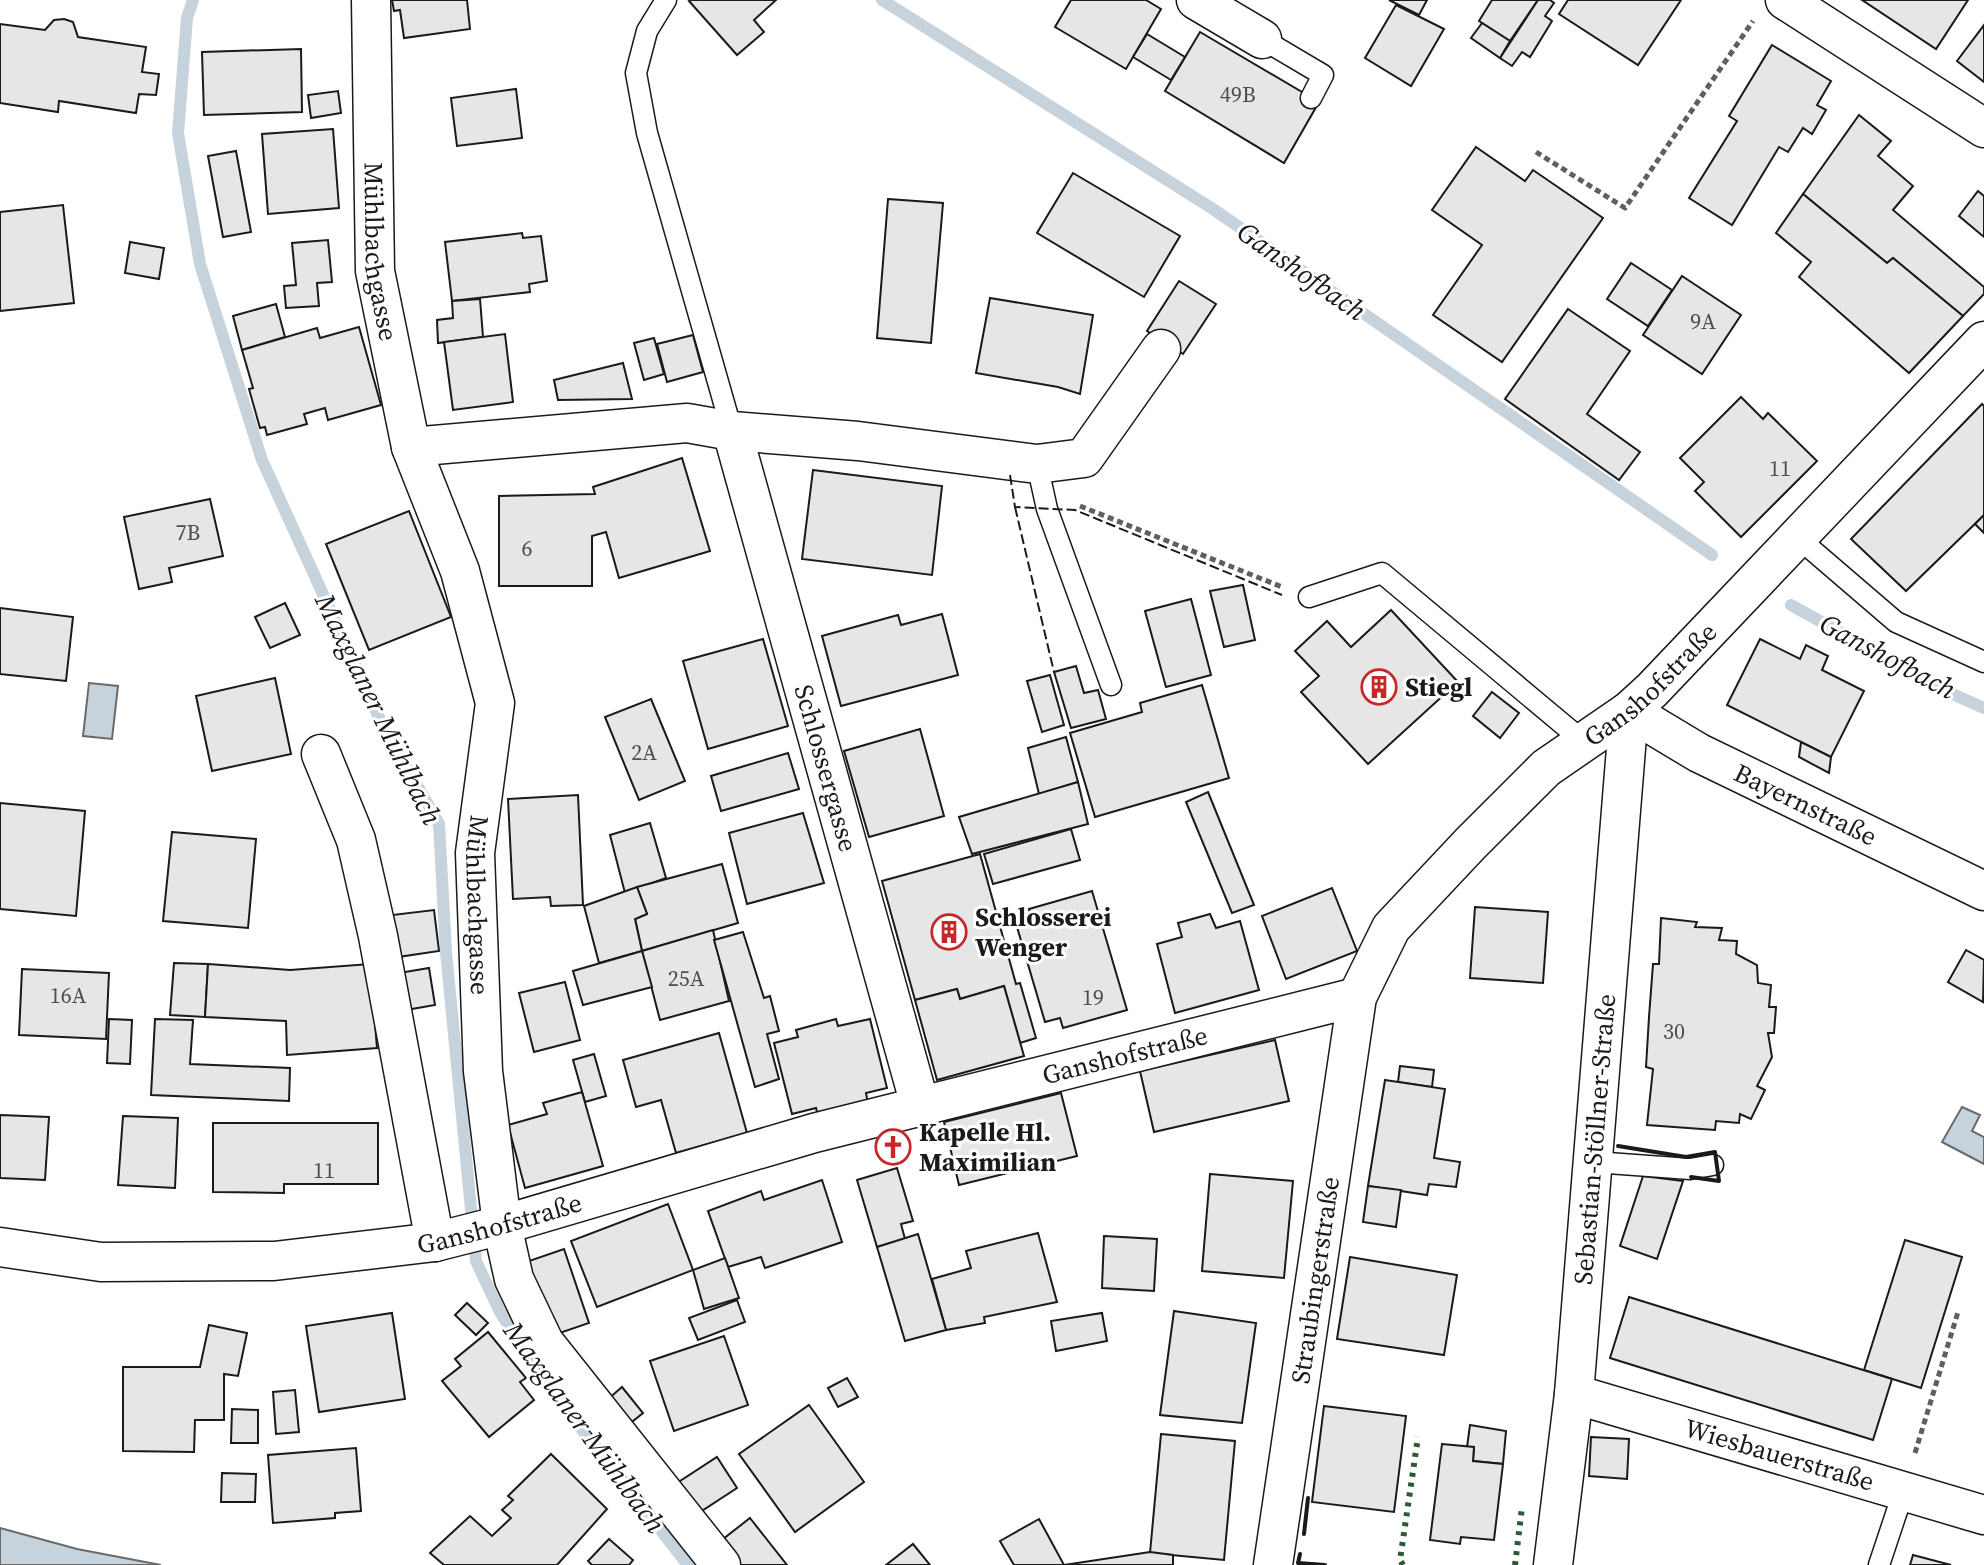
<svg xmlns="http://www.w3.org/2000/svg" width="1984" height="1565" font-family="'Source Serif 4',serif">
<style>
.water{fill:#c6d2dc;stroke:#6a6a6a;stroke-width:2}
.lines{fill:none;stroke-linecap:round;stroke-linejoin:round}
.stream{stroke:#c6d2dc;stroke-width:12}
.building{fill:#e6e6e6;stroke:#1a1a1a;stroke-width:2}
.service-casing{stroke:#1a1a1a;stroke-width:23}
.minor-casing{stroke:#1a1a1a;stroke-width:41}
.path{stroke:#5f5f5f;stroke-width:5;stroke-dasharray:6 4;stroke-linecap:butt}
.service{stroke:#fff;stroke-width:20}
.minor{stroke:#fff;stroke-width:38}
.hedge{stroke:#2b5a34;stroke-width:6;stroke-dasharray:4 6;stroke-linecap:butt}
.fence{stroke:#1a1a1a;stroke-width:2;stroke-dasharray:10 4;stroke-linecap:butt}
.wall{stroke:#1a1a1a;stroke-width:4}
.labels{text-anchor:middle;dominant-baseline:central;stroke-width:6;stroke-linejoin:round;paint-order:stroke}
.number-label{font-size:22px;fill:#4d4d4d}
.street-label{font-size:26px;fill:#1a1a1a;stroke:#fff}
.poi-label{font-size:26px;font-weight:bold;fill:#1a1a1a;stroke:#fff;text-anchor:start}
.water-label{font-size:28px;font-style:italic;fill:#1a1a1a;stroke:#fff}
</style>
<rect width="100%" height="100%" fill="#fff"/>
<!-- water -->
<g class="water">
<path d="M89,683l29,3 -6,53 -29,-3z"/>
<path d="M1962,1107l18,8 -8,16 12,6v27l-42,-22z"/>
<path d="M0,1528l77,21 84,16h-161z"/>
</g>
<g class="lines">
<!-- stream -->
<g class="stream">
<path d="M193,0l-6,18 -9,115 22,131 62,196 120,264 57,100 7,128 30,309 24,51 44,69 144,184"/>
<path d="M882,0l331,209 499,346"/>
<path d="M1791,605l157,87 36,16"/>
</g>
</g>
<!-- building -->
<g class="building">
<path d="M392,0h75l3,29 -66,9 -4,-28 -6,1z"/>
<path d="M691,0h85l-22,20 10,12 -27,23 -48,-54z"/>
<path d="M1071,0h75l15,9 -35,60 -71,-42z"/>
<path d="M1389,0h38l-8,15z"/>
<path d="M1492,0h46l-28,41 -31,-20z"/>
<path d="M1538,0h12l4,3 -9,13 7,5 -22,36 -8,-5 -10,14 -12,-8z"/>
<path d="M1568,0h113l-43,65 -79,-51z"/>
<path d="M1862,0h106l-32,49z"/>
<path d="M1396,5l48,24 -33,57 -46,-28z"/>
<path d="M64,19l9,3 5,15 68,10 -4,25 17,2 -3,21 -17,-1 -3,19 -77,-12 -1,11 -58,-9v-79l45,6 9,-10z"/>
<path d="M1482,23l28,18 -10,17 -29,-20z"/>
<path d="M1984,25v57l-27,-21z"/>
<path d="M1200,32l119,70 -35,61 -119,-72z"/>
<path d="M1147,34l38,23 -14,23 -38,-23z"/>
<path d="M1772,45l59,36 -14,24 9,5 -14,24 -9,-6 -15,24 -9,-5 -47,78 -43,-27 48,-77 -8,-5z"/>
<path d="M301,49l1,63 -98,3 -2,-63z"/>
<path d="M516,89l6,49 -65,8 -6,-48z"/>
<path d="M338,91l3,22 -30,5 -3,-23z"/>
<path d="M1859,115l32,26 -13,15 35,30 -20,24 91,77v7l-21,22 -70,-58 -6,5 -84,-69z"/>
<path d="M333,129l6,79 -71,6 -6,-80z"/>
<path d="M1476,147l49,34 8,-11 70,48 -101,144 -69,-47 49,-70 -50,-35z"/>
<path d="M236,151l15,81 -28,5 -15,-81z"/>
<path d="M1073,173l107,63 -36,61 -107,-64z"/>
<path d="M1978,191l6,5v41l-25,-21z"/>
<path d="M1803,194l84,69 6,-5 70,58 -54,57 -110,-96 12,-15 -35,-29z"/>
<path d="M888,199l55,4 -12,140 -54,-5z"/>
<path d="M63,205l11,98 -74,8v-99z"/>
<path d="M522,233l1,5 18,-2 6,45 -18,3 1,8 -78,9 -7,-59z"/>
<path d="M328,240l4,42 -15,1 2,23 -33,2 -2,-22 12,-1 -4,-42z"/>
<path d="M130,242l34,6 -5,31 -34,-6z"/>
<path d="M1631,263l41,27 -24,36 -41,-27z"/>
<path d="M1682,276l59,39 -39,59 -59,-39z"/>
<path d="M1179,281l37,23 -33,50 -36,-23z"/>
<path d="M990,298l103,17 -13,79 -22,-7 -82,-14z"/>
<path d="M480,299l3,38 -45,6 -1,-23 16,-2 -1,-17z"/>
<path d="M276,304l9,33 -43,13 -9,-34z"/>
<path d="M1568,309l62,42 -43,63 53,38 -21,28 -114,-81z"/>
<path d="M359,327l22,78 -53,15 -3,-12 -21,6 3,10 -40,11 -2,-8 -5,1 -11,-39 4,-1 -11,-38 75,-22 3,10z"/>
<path d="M505,334l8,68 -60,8 -9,-68z"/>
<path d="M693,335l10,37 -36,10 -10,-38z"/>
<path d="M654,338l10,36 -20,6 -10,-37z"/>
<path d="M623,363l9,36 -74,1 -4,-20z"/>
<path d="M1741,397l22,22 5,-6 49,48 -76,76 -46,-46 9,-9 -24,-24z"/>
<path d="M1982,404l2,2v109l-78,76 -55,-52z"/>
<path d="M682,458l28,93 -91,27 -13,-46 -14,4v50h-93v-90l96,-2 -2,-7z"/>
<path d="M813,470l129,16 -10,89 -130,-16z"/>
<path d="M210,499l13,57 -54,12 3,14 -33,7 -15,-72z"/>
<path d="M409,511l42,106 -82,33 -43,-106z"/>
<path d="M1984,515v18l-9,-9z"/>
<path d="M1243,585l12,55 -31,7 -14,-56z"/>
<path d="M1191,599l20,76 -45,12 -21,-76z"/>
<path d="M285,603l15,32 -30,13 -15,-31z"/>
<path d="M0,608l73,9 -7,64 -66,-7z"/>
<path d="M1391,610l67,72 -90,82 -67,-72 18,-16 -24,-25 32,-30 24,26z"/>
<path d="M942,614l16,61 -117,31 -19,-70 76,-21 3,10z"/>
<path d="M763,639l25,87 -80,23 -25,-88z"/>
<path d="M1760,639l40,20 6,-14 22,11 -6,14 42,21 -33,66 -104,-52z"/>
<path d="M1076,666l8,27 14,-3 8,29 -35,9 -17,-56z"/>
<path d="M1050,675l14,50 -22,7 -15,-51z"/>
<path d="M275,678l16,76 -79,17 -16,-75z"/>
<path d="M1202,685l27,93 -134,39 -25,-84 72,-21 -2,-9z"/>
<path d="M1492,692l27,21 -19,25 -27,-22z"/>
<path d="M651,699l34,82 -46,19 -34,-83z"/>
<path d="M920,729l24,87 -75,21 -25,-86z"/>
<path d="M1066,737l12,45 -39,12 -11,-46z"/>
<path d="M1801,742l30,15 -2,16 -30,-16z"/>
<path d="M788,753l11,36 -78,22 -10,-35z"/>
<path d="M1078,782l10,42 -116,30 -13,-37z"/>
<path d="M1208,792l46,113 -22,8 -46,-111z"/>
<path d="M578,795l5,110 -32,1 -1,-9 -37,2 -5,-100z"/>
<path d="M0,803l85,8 -9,105 -76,-7z"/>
<path d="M803,813l21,70 -77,21 -18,-71z"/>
<path d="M650,823l16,55 -41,15 -15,-58z"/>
<path d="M1071,829l9,31 -87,24 -9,-30z"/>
<path d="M172,832l84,7 -8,89 -85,-7z"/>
<path d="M980,854l36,130 4,-1 16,55 -16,5 -16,-57 -44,13 -3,-10 -42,11 -33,-119z"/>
<path d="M722,864l16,59 -96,28 -7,-32 12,-5 -10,-27z"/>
<path d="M637,887l10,27 -12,5 7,32 -43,12 -15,-57z"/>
<path d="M1332,888l25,63 -71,28 -24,-63z"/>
<path d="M1092,891l35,119 -64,18 -3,-10 -15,4 -28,-95 15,-5 -3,-13z"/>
<path d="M1475,907l73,5 -5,71 -73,-5z"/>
<path d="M434,910l5,41 -41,6 -6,-42z"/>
<path d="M1210,914l6,14 24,-7 19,69 -84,23 -18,-69 25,-7 -4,-14z"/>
<path d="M1661,918l36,4 -2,5 27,1 -3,12 18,1 -1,13 21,11 1,18 13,2 -2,22h7l-2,26h-6l4,24 -15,29 8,4 -14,29 -11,-5 -1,9 -23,-2 -1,9 -68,-5 6,-56 -7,-2 3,-50 4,-53h6z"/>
<path d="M713,930l16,71 -69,19 -18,-69z"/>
<path d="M743,932l21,66 6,-2 9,35 -12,3 12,45 -24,8 -41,-147z"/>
<path d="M1966,950l18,10 -1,42 -35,-20z"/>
<path d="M642,951l10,36 -69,18 -10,-34z"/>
<path d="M174,963l34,1 -3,53 -35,-2z"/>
<path d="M208,964l82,6 80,-6 7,84 -90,7 -1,-34 -81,-4z"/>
<path d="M429,968l6,37 -29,5 -7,-37z"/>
<path d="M22,969l87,4 -3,66 -87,-4z"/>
<path d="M565,982l15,58 -46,12 -15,-59z"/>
<path d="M1004,986l20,70 -87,24 -22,-80 42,-11 3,10z"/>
<path d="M109,1019l23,1 -2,44 -23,-1z"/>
<path d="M155,1019l38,1 -3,44 100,4 -1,33 -138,-6z"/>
<path d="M836,1019l2,7 32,-7 17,69 -21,5 2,11 -50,12 -2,-8 -24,6 -18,-71 24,-6 -2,-7z"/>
<path d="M719,1033l28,100 -71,20 -15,-53 -25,7 -13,-47z"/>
<path d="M1275,1040l14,61 -135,31 -14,-61z"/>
<path d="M594,1054l12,42 -21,6 -12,-42z"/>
<path d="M1400,1066l34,4 -2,17 -34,-5z"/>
<path d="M1385,1080l60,9 -11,69 26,4 -4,25 -27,-3 -2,11 -59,-9z"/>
<path d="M582,1092l21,74 -78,22 -17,-63 39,-11 -4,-11z"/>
<path d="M1061,1093l16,63 -118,29 -15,-63z"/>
<path d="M0,1115l49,2 -4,63 -45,-2z"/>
<path d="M123,1116l55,2 -3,70 -57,-3z"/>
<path d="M213,1123h165v61h-94v9l-71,-1z"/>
<path d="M900,1134l6,19 -21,7 -6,-19z"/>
<path d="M897,1168l16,53 -12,3 4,15 -28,8 -20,-67z"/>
<path d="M1210,1174l83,7 -9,97 -82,-7z"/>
<path d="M1643,1176l40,5 -26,78 -37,-13z"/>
<path d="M822,1180l20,62 -77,26 -4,-11 -33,10 -20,-56 53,-20 3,9z"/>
<path d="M1368,1186l33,4 -5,37 -33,-5z"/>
<path d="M668,1204l25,66 -96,37 -26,-66z"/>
<path d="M1038,1233l19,69 -73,15 1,6 -39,7 -14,-51 39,-11 -5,-17z"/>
<path d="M918,1234l28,96 -41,11 -28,-94z"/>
<path d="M1104,1236l53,3 -3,52 -52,-3z"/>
<path d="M1905,1240l57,17 -41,131 -57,-18z"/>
<path d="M564,1249l25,74 -38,13 -25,-74z"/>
<path d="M1350,1257l107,18 -13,80 -107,-16z"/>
<path d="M725,1258l14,40 -35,11 -11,-39z"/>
<path d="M1629,1297l263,82 -19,61 -263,-82z"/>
<path d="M737,1300l8,22 -47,18 -9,-22z"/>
<path d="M467,1303l21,20 -12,12 -21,-20z"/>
<path d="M1174,1311l82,12 -14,100 -82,-8z"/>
<path d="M392,1313l13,86 -86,13 -13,-86z"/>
<path d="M1102,1313l5,28 -51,10 -5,-30z"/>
<path d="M209,1325l38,8 -9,43 -14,-2v46h-29l-1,32 -71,-1v-84h77z"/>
<path d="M488,1332l38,46 -6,4 14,18 -45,37 -47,-56 19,-15 -6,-7z"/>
<path d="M724,1336l24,69 -74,26 -24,-70z"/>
<path d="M847,1378l11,19 -20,10 -10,-19z"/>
<path d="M622,1387l21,26 -15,12 -21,-25z"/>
<path d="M295,1390l4,42 -23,2 -3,-42z"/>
<path d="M809,1405l55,77 -69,50 -56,-78z"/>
<path d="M1324,1406l82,10 -12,96 -82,-10z"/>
<path d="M232,1409l26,1v33h-27z"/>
<path d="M1470,1425l36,6 -3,33 -30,-3 1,-14h-7z"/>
<path d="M1161,1434l74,7 -11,119 -74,-7z"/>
<path d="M1591,1437l38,2 -2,40 -38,-3z"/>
<path d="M1442,1444l32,3 -1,14 30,3 -9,76 -33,-3 -1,7 -30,-4z"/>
<path d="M356,1448l5,63 -26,2v5l-62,5 -5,-68z"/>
<path d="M551,1454l56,55 -50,56h-113l-14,-12 40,-37 22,20 19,-18 -9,-8 11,-10 -5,-4z"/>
<path d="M717,1457l20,31 -40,26 -20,-31z"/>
<path d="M222,1473l34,1 -1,28h-34z"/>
<path d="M750,1518l37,47h-51l-18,-22z"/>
<path d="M1039,1519l25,46h-50l-14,-24z"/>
<path d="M609,1539l24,21 -4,5h-37l-4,-4z"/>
<path d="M913,1544l17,21h-44z"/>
<path d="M1150,1552l23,3v10h-109z"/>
<path d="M1913,1555l38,10h-41z"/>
</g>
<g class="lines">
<defs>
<g id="service">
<path d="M666,0l-19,31 -11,42 11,60 85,298"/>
<path d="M1262,39l61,36 -12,23"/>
<path d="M1037,464l10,45 64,176"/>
<path d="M1797,537l99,85 88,40"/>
<path d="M1309,597l73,-24 201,168"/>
<path d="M1594,1162l96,7 23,-4"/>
<path d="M1879,1565l25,-75"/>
</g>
<g id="minor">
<path id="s1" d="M371,0l4,271 36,176 49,124 35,132 -20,150 8,218 19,154 12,54 30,63 177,223"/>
<path d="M1196,0l66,39"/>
<path d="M1785,0l199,128"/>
<path id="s2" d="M732,431l188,674"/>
<path d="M411,447l276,-24 45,8 126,10 179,23 47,-6 77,-109"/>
<path id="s3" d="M1629,711l70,42 285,138"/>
<path d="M321,754l35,86 22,96 57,306"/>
<path id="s4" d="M0,1247l101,15 173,-1 161,-19 67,-17 312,-92 543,-136"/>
<path id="s5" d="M1574,1394l410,121"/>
<path id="s6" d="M1273,1565l84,-568 34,-69 79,-84 76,-76 83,-57 23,-21 332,-349"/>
<path id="s7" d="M1553,1565l21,-171 55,-683"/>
</g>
</defs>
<!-- service casing -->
<use href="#service" class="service-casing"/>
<!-- minor casing -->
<use href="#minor" class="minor-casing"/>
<!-- path -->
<g class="path">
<path d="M1536,152l89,56 128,-187"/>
<path d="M1080,506l202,81"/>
<path d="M1915,1453l43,-141"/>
</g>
<!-- service -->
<use href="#service" class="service"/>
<!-- minor -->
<use href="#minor" class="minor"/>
<!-- hedge -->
<g class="hedge">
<path d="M1403,1565l-3,-5 18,-123"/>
<path d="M1515,1565l7,-58"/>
</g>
<!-- fence -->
<g class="fence">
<path d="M1010,475l5,32 60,3 207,85"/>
<path d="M1015,507l39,165"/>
</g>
<!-- wall -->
<g class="wall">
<path d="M1618,1146l68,11 29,-5 4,29 -28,-4"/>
<path d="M1304,1534l4,-36"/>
<path d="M1300,1554l-2,9 27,2"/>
</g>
</g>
<!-- icons -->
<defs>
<symbol id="building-ring" viewBox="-11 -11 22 22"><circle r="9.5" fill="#fff" stroke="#c62828" stroke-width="1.5"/><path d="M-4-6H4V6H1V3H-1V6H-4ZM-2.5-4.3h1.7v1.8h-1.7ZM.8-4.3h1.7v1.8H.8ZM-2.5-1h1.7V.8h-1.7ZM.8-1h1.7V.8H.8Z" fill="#c62828"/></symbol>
<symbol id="church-ring" viewBox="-11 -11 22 22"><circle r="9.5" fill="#fff" stroke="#c62828" stroke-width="1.5"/><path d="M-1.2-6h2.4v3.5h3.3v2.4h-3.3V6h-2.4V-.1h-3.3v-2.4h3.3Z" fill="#c62828"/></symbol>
</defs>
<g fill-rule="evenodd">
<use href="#building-ring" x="1359" y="667" width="40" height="40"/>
<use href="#building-ring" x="929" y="912" width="40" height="40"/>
<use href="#church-ring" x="873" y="1127" width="40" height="40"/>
</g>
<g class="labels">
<!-- number labels -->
<g class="number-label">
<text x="1238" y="94">49B</text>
<text x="1703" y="321">9A</text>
<text x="1780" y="468">11</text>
<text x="188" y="532">7B</text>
<text x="527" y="548">6</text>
<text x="644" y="752">2A</text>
<text x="686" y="978">25A</text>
<text x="68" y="995">16A</text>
<text x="1093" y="997">19</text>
<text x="1674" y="1031">30</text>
<text x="324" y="1170">11</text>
</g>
<!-- street labels -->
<g class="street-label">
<text stroke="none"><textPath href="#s1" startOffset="252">Mühlbachgasse</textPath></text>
<text stroke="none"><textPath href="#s6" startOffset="1008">Ganshofstraße</textPath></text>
<text stroke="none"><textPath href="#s2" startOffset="350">Schlossergasse</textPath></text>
<text stroke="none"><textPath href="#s3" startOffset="200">Bayernstraße</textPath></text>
<text stroke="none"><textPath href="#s1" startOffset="924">Mühlbachgasse</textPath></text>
<text stroke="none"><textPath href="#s4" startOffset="1152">Ganshofstraße</textPath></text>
<text stroke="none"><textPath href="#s7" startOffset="428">Sebastian-Stöllner-Straße</textPath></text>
<text stroke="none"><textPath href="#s4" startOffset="504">Ganshofstraße</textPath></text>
<text stroke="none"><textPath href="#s6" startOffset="288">Straubingerstraße</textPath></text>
<text stroke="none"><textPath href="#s5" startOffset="214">Wiesbauerstraße</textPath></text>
</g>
<!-- poi labels -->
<g class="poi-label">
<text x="1405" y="687">Stiegl</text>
<text x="975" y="917">Schlosserei<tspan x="975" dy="30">Wenger</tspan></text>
<text x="919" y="1132">Kapelle Hl.<tspan x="919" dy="30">Maximilian</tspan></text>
</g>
<!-- water labels -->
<g class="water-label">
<text transform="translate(1302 271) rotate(35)">Ganshofbach</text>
<text transform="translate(1888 656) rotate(28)">Ganshofbach</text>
<text transform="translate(379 709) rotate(64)">Maxglaner Mühlbach</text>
<text transform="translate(585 1427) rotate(54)">Maxglaner Mühlbach</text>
</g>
</g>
</svg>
